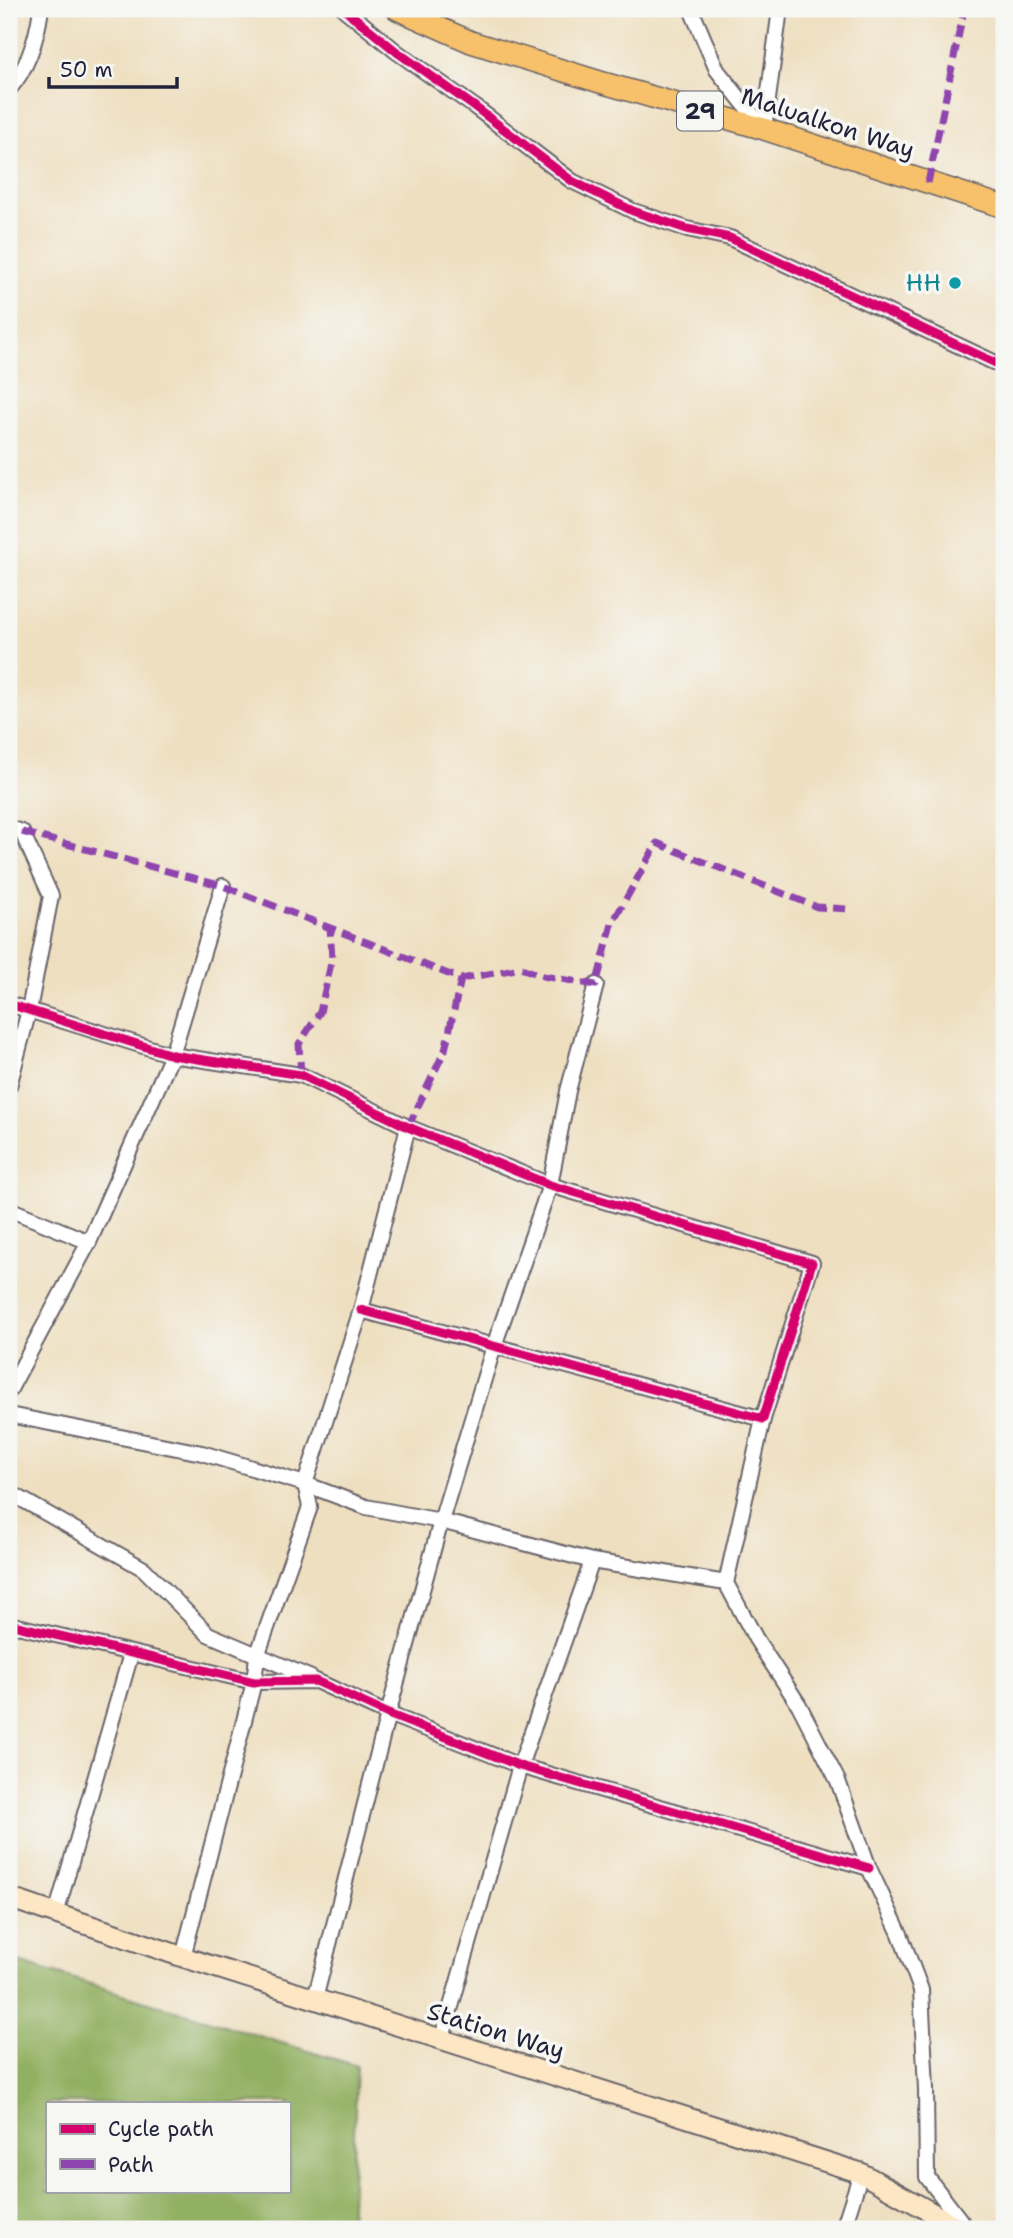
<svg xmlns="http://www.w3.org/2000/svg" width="1013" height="2238" font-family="'Shantell Sans',sans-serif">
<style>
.forest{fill:#92b062;stroke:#5a694e;stroke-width:2;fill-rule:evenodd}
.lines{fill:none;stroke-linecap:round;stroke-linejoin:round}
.minor-casing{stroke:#69646a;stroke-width:18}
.secondary-casing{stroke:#69646a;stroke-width:23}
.primary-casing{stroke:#69646a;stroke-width:24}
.minor{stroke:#fff;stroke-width:14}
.secondary{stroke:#fce6c4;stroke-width:19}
.primary{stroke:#f7c06b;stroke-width:21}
.quiet{stroke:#8e44ad;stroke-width:7;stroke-dasharray:14 7;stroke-linecap:butt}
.cycleway-casing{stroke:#f6f6f2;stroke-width:13}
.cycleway{stroke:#d6006c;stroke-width:9}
.culture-dot{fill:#0f9aa8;stroke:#f6f6f2;stroke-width:2.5}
.labels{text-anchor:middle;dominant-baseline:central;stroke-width:7;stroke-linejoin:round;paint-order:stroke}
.shield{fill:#f6f6f2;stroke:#626272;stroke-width:2}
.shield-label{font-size:23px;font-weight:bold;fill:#22223b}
.street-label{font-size:24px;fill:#22223b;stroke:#f6f6f2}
.culture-label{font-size:24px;fill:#0d838f;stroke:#f6f6f2;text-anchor:end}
</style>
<rect width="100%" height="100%" fill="#f6f6f2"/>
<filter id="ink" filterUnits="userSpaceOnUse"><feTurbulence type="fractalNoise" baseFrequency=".0143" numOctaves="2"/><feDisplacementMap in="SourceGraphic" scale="14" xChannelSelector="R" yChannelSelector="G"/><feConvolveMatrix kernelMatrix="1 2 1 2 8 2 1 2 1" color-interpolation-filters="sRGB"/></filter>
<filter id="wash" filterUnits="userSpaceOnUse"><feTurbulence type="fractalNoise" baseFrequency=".00686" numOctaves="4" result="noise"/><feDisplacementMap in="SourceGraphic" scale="28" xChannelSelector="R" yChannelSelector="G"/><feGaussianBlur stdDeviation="1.57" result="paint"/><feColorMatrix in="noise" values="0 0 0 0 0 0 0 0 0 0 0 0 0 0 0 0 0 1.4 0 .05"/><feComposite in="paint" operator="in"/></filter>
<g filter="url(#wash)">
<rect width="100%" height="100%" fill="#eedfc0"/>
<!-- forest -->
<path class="forest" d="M9,1959l348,107 -7,163h-341zM47,2103h242v88h-242z"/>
</g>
<g filter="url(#ink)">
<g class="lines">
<defs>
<g id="minor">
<path d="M344,9l53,43 78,55 97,74 61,30 54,18 43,9 274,129"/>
<path d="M691,9l26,61 46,58"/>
<path d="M9,89c20,-22 28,-51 32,-80"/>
<path d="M764,129l16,-120"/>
<path d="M9,828l13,4 29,64 -22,114 -20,76"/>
<path d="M9,1004l163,51 129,20 107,52 142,58 262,78 -49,156 -402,-109"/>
<path d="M9,1209l80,33"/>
<path d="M9,1391l80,-149 83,-187 51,-169"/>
<path d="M9,1415l193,38 103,31 61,23 75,14 151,40 134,22"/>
<path d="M763,1419l-37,164 30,56 43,66 39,76 31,87 31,66 21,56 5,99 1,88 40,52"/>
<path d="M9,1492l135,77 64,65 103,44"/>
<path d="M9,1624l245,58 62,-1 72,33 132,52 349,102"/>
<path d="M56,1914l75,-260"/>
<path d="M183,1957l71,-275 3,-26 53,-149 -5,-23 56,-174 47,-183"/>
<path d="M315,1999l73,-285 53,-193 53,-175 56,-161 18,-94 28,-106"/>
<path d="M442,2038l78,-272 72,-205"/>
<path d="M843,2229l18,-56"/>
</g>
<path id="secondary" d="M9,1898l174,59 678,216 100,56"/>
<path id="primary" d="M397,9l74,33 129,40 164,47 240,78"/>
</defs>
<!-- minor casing -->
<use href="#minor" class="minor-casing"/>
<!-- secondary casing -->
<use href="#secondary" class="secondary-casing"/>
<!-- primary casing -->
<use href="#primary" class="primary-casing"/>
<!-- minor -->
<use href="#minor" class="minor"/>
<!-- secondary -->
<use href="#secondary" class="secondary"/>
<!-- primary -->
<use href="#primary" class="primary"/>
<!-- quiet -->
<g class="quiet">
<path d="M928,183l36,-174"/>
<path d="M22,832l201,54 238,93 60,-11 22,8 53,9 16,-61 45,-81 160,64 31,2"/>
<path d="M301,1075l-2,-31 21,-32 12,-53 -2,-32"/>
<path d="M408,1127l37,-77 16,-71"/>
</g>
<defs>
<g id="cycleway">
<path d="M344,9l53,43 78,55 97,74 61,30 54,18 43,9 274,129"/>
<path d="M9,1004l163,51 129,20 107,52 142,58 262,78 -49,156 -402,-109"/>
<path d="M9,1624l245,58 62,-1 72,33 132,52 349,102"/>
</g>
</defs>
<!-- cycleway casing -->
<use href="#cycleway" class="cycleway-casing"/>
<!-- cycleway -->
<use href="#cycleway" class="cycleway"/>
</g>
</g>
<!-- markers -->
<circle class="culture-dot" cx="955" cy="283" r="7"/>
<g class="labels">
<!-- shield labels -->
<rect class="shield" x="677" y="91.5" width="46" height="39" rx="5"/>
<g class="shield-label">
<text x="700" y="111">29</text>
</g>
<!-- street labels -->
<g class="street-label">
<text transform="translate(828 123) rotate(18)">Malualkon Way</text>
<text transform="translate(496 2031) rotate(17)">Station Way</text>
</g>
<!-- culture labels -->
<g class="culture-label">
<text x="941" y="283">HH</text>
</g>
</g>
<!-- margin -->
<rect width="1013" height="2238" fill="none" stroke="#f6f6f2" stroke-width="35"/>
<!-- legend -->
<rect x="46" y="2102" width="245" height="91" fill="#f6f6f2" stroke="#a1a1a9" stroke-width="2"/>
<rect x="60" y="2124" width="35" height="10" fill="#d6006c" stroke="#a1a1a9" stroke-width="2"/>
<text x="108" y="2136" font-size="21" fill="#22223b">Cycle path</text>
<rect x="60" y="2159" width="35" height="10" fill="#8e44ad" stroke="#a1a1a9" stroke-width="2"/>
<text x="108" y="2172" font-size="21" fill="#22223b">Path</text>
<!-- scale -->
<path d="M49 77v10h128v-10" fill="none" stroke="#22223b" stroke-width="3.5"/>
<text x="60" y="77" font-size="21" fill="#22223b" stroke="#f6f6f2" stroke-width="5" paint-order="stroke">50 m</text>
</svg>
